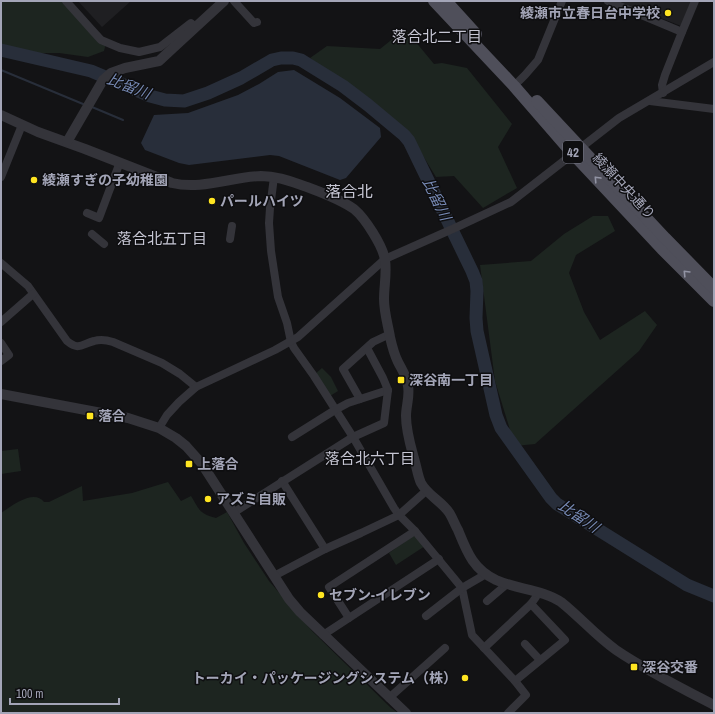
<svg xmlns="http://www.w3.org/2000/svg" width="715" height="714" font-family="'Archivo Narrow','Noto Sans JP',sans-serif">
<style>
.built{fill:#1f1f22}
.green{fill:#1d2520}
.water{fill:#282e3a}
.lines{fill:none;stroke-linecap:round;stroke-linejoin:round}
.stream{stroke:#282e3a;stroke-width:2}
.river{stroke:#282e3a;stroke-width:13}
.minor{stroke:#34343a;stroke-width:8}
.tertiary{stroke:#34343a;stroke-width:10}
.primary{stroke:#4f4f5a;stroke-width:12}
.oneway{stroke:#9294a4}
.poi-dot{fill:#ffe521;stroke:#0e0e10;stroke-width:1.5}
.labels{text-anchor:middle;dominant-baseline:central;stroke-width:3;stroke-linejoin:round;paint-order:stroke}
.shield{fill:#0e0e10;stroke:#767885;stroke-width:1}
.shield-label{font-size:13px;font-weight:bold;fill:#a3a5b7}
.poi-label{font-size:14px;font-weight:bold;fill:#a3a5b7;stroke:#0e0e10;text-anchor:start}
.street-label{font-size:14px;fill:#a3a5b7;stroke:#0e0e10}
.neighbourhood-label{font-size:15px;fill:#c5c5d2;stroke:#0e0e10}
.water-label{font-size:15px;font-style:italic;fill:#778ab5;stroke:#0e0e10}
.quarter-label{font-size:16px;fill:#c5c5d2;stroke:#0e0e10}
</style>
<rect width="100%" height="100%" fill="#131315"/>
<!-- built -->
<g class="built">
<path d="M78,1h53l-29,26z"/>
<path d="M618,1h73l-10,25z"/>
</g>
<!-- green -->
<g class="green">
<path d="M1,1h65l40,42 -2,8 -16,6 -29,-4h-24l-34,-8z"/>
<path d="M405,29l29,35 8,-1 25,5 45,56 -14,23 19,41 -34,20 -29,-32 -18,1 -29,-47 -97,-72 17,-12 53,3z"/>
<path d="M593,216h15l7,15 -39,24 -7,18 15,39 16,28 45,-29 12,14 -18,26 -104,93 -20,2 -20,-65 -15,-116 51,-4 33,-27z"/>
<path d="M322,368l9,9 7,14 -8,5 -15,-22z"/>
<path d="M18,449l3,22 -20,3v-23z"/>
<path d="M168,482l13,19 10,-5c8,13 8,18 25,22l11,-6 17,31 25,38 43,50 79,77 7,5h-397v-200c9,-6 33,-25 43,-11h5l33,-16 1,15 49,-8z"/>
<path d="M413,536l4,1 8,9 -29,19 -7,-12z"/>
</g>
<!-- water -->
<path class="water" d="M294,70l46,28 40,30 1,9 -35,41 -6,2 -61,-24 -9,-1 -81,10 -10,-2 -34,-13 -4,-7 13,-28 34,-2 50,-18 21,-11 19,-12z"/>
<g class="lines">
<!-- stream -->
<g class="stream">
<path d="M1,70l82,34"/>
<path d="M92,107l31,13"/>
</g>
<!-- river -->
<path class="river" d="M1,50l90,21 59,25 15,4 19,1 24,-8 33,-15 31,-18 9,-2h12l8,2 42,26 25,19 36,30 5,6 63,130 4,10 1,10 -1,27 1,13 19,84 5,13 50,70 6,6 130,81 27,11"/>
<!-- minor -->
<g class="minor">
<path d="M66,1l25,28 10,11 19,8 19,4 21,-5 31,-24 5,4"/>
<path d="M234,1l20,22 3,-1"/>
<path d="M608,1l74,31"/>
<path d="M519,81l6,-6 13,-15 24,-59"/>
<path d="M663,93l-1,-8 3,-10 17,-43 13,-31"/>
<path d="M650,101l64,8"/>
<path d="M1,177l21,-52"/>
<path d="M274,177l-4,31 -1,15 2,28 7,46 9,26 4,19 3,6 20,28 39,61 41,71 5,7 16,16 47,57 10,47 43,46 11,14 -18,18"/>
<path d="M87,213l12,5 21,-56"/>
<path d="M92,234l12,10"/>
<path d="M230,239l2,-13"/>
<path d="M1,263l27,23 39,55c12,10 15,3 27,0 6,-2 13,-1 19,1l49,21 18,11 16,13"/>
<path d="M1,322l32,-28"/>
<path d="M1,343l8,12 -8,6"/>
<path d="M360,399l-17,-30 30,-27 17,-8"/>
<path d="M159,428l8,-13 12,-13 17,-15 79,-37 23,-13 87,-78 72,-32 54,-25 108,-84 95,-56"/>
<path d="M292,437l43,-27 13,-7 40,-13"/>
<path d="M282,481l43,68"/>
<path d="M233,513l120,-76 31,-14 4,-33 -5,-12 -16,-30"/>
<path d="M274,576l51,-27 36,-16 38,-18 27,-24"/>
<path d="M487,601l20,-17"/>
<path d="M426,616l36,-28 24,-14"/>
<path d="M349,618l-20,-31 86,-56"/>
<path d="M323,635l116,-76"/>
<path d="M525,644l15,16"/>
<path d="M484,648l47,-44 5,-7 1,-5"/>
<path d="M515,681l50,-41 -34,-36"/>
<path d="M389,698l56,-50"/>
</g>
<!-- tertiary -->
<g class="tertiary">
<path d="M1,115l37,17 47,17 87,34c30,7 59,-6 89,-7 17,0 31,6 46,11 16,6 33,12 47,22 11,9 29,37 31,51 2,13 -1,26 -1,39 0,13 4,26 6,38 2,9 4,17 8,25 4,8 9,15 10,24 2,10 -2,20 -2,30 0,16 5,31 9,46 2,7 3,15 6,21 7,13 22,19 29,31 3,5 5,11 8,16 9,22 15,39 38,50 20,9 48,10 65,22 19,15 35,34 55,48 31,21 65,38 98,55"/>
<path d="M67,142l36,-62 8,-7 14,-5 34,-7 14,-13 51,-47"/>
<path d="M1,394l127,24 31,10 17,10 10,8 16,18 87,135 11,13 106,101"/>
</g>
<!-- primary -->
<g class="primary">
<path d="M434,1l80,85 59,68 89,95 52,52"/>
<path d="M446,1l30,33"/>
<path d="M537,101l128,137 49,50"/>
</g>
</g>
<!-- one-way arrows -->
<defs><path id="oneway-chevron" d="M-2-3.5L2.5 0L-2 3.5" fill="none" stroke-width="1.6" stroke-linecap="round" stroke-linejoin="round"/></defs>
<g class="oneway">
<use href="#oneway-chevron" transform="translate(597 179) rotate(-133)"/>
<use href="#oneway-chevron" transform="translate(686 273) rotate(-134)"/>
</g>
<!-- markers -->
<g class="poi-dot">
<circle cx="668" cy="13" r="4"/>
<circle cx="34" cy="180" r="4"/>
<circle cx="212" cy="201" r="4"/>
<rect x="397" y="376" width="8" height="8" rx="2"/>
<rect x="86" y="412" width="8" height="8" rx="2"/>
<rect x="185" y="460" width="8" height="8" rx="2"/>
<circle cx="208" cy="499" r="4"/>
<circle cx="321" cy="595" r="4"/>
<rect x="630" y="663" width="8" height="8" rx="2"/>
<circle cx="465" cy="678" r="4"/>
</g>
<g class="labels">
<!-- shield labels -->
<rect class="shield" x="563" y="141" width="20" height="22" rx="3"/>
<g class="shield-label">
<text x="573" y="152">42</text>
</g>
<!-- poi labels -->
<g class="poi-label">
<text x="660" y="13" text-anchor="end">綾瀬市立春日台中学校</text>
<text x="42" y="180">綾瀬すぎの子幼稚園</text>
<text x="220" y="201">パールハイツ</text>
<text x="409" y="380">深谷南一丁目</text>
<text x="98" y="416">落合</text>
<text x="197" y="464">上落合</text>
<text x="216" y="499">アズミ自販</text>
<text x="329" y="595">セブン-イレブン</text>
<text x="642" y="667">深谷交番</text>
<text x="457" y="678" text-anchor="end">トーカイ・パッケージングシステム（株）</text>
</g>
<!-- street labels -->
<g class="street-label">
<text transform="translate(624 186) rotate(47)">綾瀬中央通り</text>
</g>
<!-- neighbourhood labels -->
<g class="neighbourhood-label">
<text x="437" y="36">落合北二丁目</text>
<text x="162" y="238">落合北五丁目</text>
<text x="370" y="458">落合北六丁目</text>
</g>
<!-- water labels -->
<g class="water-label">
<text transform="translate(129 86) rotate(21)">比留川</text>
<text transform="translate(437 199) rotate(64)">比留川</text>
<text transform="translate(579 516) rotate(34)">比留川</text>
</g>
<!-- quarter labels -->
<g class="quarter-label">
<text x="349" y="191">落合北</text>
</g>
</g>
<!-- border -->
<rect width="715" height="714" fill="none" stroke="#a3a5b7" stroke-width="4"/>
<!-- scale -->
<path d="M10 698v6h109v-6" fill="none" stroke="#a3a5b7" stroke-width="2"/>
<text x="16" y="698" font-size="12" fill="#a3a5b7" stroke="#0e0e10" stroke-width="3" paint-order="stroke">100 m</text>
</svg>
